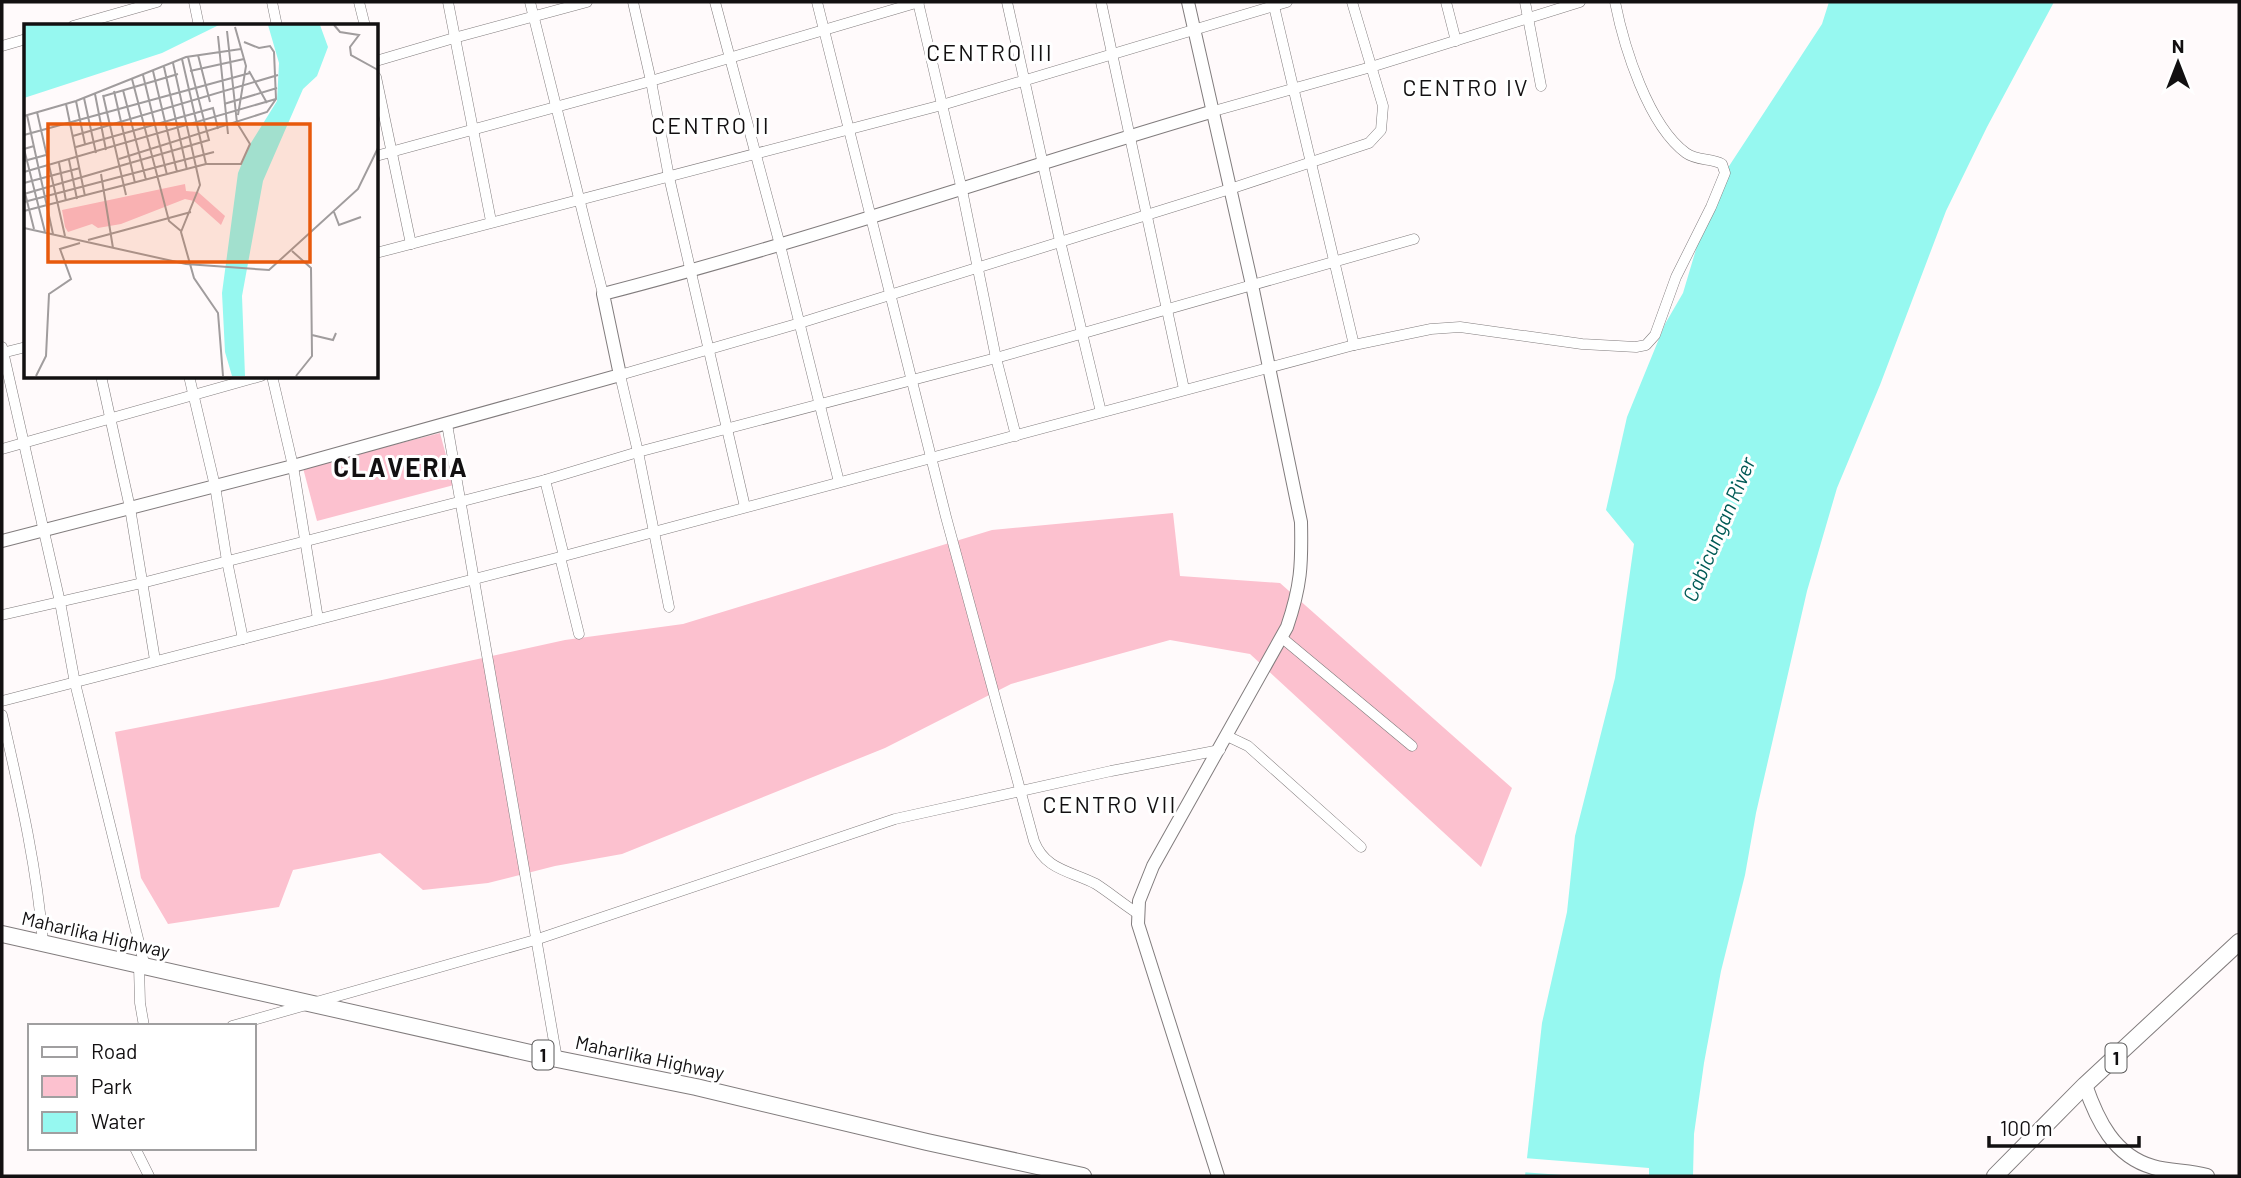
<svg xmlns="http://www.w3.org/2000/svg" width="2241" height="1178" font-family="Barlow,sans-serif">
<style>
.green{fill:#fcc1cf}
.water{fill:#96f8f0}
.pier{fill:#fffafb}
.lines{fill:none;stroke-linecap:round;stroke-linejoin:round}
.minor-casing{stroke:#817c7d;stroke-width:11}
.tertiary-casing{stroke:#817c7d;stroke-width:14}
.secondary-casing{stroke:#817c7d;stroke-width:16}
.trunk-casing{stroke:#817c7d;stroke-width:18}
.minor{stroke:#fff;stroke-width:10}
.tertiary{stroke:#fff;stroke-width:12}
.secondary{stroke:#fff;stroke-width:14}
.trunk{stroke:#fff;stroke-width:16}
.labels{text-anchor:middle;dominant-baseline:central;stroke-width:6;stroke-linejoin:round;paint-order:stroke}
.shield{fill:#fff;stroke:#595858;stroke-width:2}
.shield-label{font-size:18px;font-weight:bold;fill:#121011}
.street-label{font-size:19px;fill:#121011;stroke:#fff}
.water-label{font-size:21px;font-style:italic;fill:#005a56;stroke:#fff}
.quarter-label{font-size:23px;letter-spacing:2px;fill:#121011;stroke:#fff}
.district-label{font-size:26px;font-weight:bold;letter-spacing:2px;fill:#121011;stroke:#fff}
.inset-road{fill:none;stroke:#a09c9d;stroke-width:2}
.view{fill:#e8590c;fill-opacity:0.15;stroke:#e8590c;stroke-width:3.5}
.inset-edge{fill:none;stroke:#121011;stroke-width:3.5}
</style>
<rect width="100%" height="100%" fill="#fffafb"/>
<!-- green -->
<g class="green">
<path d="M440,433l14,52 -137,36 -14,-53z"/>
<path d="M1173,513l7,63 100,7 232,205 -31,79 -231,-213 -80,-14 -159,44 -126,64 -263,106 -67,12 -67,17 -65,7 -43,-37 -87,17 -14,37 -111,17 -27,-46 -26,-146 267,-52 183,-40 118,-16 309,-94z"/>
</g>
<!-- water -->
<path class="water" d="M1829,2h225l-67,125 -41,84 -66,174 -43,103 -30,103 -51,222 -11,62 -24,96 -17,92 -10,71 -1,42h-168l17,-153 25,-111 8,-76 40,-158 19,-134 -28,-34 21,-93 38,-93 18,-31 31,-104 108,-165z"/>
<!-- pier -->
<path class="pier" d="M1524,1158l125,10v8h-73l-54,-4z"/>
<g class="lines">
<defs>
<g id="minor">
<path d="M194,2l5,24"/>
<path d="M272,2l5,24"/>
<path d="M359,2l6,24"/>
<path d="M448,2l43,219"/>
<path d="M530,2l73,292"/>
<path d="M633,2l18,79 18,96 76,330"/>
<path d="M715,2l65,243 59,237"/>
<path d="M817,2l129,515 88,324c11,29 37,30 62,43 14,9 27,20 41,29"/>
<path d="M918,2l44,188 34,168 20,78"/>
<path d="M1007,2l53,239 41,171"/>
<path d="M1101,2l83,387"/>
<path d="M1273,2l81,343 77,-16 29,-2 122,17 54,3 10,-2 9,-10 21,-58 35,-70 14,-34 -3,-9c-11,-6 -25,-3 -36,-11 -38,-28 -62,-106 -71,-151"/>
<path d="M1446,2l10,39"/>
<path d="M1525,2l16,84"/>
<path d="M73,26l84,-24"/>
<path d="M2,46l24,-7"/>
<path d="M376,61l78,-23 133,-36"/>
<path d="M376,77l35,167"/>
<path d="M1214,111l157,-44 209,-65"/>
<path d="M376,156l275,-75 268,-79"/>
<path d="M376,253l566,-148 345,-103"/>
<path d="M2,347l58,255 15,81 70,284"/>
<path d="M2,353l24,-6"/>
<path d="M101,376l29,132 25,152"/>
<path d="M189,376l26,110 12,75 16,78"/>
<path d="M272,376l21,90 25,153"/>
<path d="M447,424l110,635"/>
<path d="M2,449l259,-73"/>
<path d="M545,480l19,76"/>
<path d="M560,557l19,77"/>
<path d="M669,607l-31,-155 -18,-77 180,-52 430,-134 139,-46 12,-13 2,-24 -31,-104"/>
<path d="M2,615l140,-32 403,-103 93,-28 358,-94 418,-119"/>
<path d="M1281,637l131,109"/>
<path d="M2,701l562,-145 790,-211"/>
<path d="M2,715c17,75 35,151 41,228"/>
<path d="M1227,736l21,10 113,101"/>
<path d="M139,966l1,37 4,23"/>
<path d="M232,1026l303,-86 360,-121 216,-48 109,-21"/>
<path d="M135,1148l14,28"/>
</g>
<g id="tertiary">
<path d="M1188,2l64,283 49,237c1,43 0,64 -14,105l-134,239 -14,35 -1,23 80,252"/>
<path d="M2,541l291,-75 327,-91 -17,-81c206,-53 407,-123 611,-183"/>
</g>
<path id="secondary" d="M2085,1085c12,35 29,71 68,82 17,5 36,4 54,9"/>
<g id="trunk">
<path d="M2,934l555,125 139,28 231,55 156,34"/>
<path d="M1995,1176l90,-91 154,-143"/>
</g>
</defs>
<!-- minor casing -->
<use href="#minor" class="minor-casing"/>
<!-- tertiary casing -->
<use href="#tertiary" class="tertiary-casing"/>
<!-- secondary casing -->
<use href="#secondary" class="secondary-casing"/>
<!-- trunk casing -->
<use href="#trunk" class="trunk-casing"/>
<!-- minor -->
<use href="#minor" class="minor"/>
<!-- tertiary -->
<use href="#tertiary" class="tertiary"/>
<!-- secondary -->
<use href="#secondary" class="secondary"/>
<!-- trunk -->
<use href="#trunk" class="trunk"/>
</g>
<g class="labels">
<!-- shield labels -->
<g class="shield">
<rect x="532.5" y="1040.5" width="21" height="29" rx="5"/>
<rect x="2105.5" y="1043.5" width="21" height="29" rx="5"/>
</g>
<g class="shield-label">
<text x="543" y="1055">1</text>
<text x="2116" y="1058">1</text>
</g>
<!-- street labels -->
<g class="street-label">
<text transform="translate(96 934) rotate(13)">Maharlika Highway</text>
<text transform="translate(650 1057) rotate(12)">Maharlika Highway</text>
</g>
<!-- water labels -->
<g class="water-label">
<text transform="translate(1718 529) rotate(-67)">Cabicungan River</text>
</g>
<!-- quarter labels -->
<g class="quarter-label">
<text x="990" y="52">CENTRO III</text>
<text x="1466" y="87">CENTRO IV</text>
<text x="711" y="125">CENTRO II</text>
<text x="1110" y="804">CENTRO VII</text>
</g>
<!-- district labels -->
<g class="district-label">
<text x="401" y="466">CLAVERIA</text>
</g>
</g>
<!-- overview -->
<g transform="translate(24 24)">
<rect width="354" height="354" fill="#fffafb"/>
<path d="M161,160l1,7 12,1 27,24 -4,9 -27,-24 -9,-2 -64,25 -23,4 -6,-4 -24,8 -3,-5 -3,-17z" fill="#fcc1cf"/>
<path d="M0,1h195l-57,28 -138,45zM244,1h52l8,22 -11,29 -14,13 -40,92 -21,115 3,80h-13l-7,-24 -3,-59 16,-120 11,-27 28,-45 2,-38z" fill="#96f8f0"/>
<path class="inset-road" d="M310,1l6,7 19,3 -9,12 1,8 27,15M211,3l11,39 -8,49M194,12l10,98M174,31l12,47M158,35l24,105h35l9,-20 -13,-21 -10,-92M149,39l27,122 -19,47 13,46 24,35 5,63M140,43l23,103M129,47l24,101M166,47l54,-12M225,47l18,32M119,51l24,100M108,55l37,142 12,10M99,66l23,90M90,67l21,92M71,70l11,56M79,71l23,100M80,72l74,-22M60,74l12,55M52,77l9,43M42,80l19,92M200,80l53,-16M13,88l28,124M3,91l26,119M0,92l52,-15 110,-44 55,-8M0,111l226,-62M49,112l205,-61M10,122l-10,3 21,83M52,123l137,-39 5,21M95,135l148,-47 9,-13 -2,-47 -4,-6 -11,2 -15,-6M45,136l8,39M0,137l22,-6M35,139l7,38M0,148l252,-73M77,150l12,74M0,159l56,-15M0,165l10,40M0,170l185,-54 -21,-83M0,178l190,-50M0,187l182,-47M310,188l5,13 22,-8M0,204l162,36 83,6 89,-81 20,-41M64,216l103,-28M268,227l19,17 1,88 -16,20M288,311l21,5 3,-7M12,352l10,-20 3,-62 22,-15 -11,-30 20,-6"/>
<path class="view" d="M24,100h262v138h-262z"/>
<rect width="354" height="354" class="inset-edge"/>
</g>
<!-- border -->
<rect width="2241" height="1178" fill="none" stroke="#121011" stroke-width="7"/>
<!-- legend -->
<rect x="28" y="1024" width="228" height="126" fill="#ffffff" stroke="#a09fa0" stroke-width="2"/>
<rect x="42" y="1047" width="35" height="10" fill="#ffffff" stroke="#a09fa0" stroke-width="2"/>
<text x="91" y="1059" font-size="21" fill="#121011">Road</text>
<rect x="42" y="1076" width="35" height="21" fill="#fcc1cf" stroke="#a09fa0" stroke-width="2"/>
<text x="91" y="1094" font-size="21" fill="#121011">Park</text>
<rect x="42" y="1112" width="35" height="21" fill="#96f8f0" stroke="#a09fa0" stroke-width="2"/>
<text x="91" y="1129" font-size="21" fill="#121011">Water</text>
<!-- north arrow -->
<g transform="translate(2178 63)" stroke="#ffffff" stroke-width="5" paint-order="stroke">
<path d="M0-5L12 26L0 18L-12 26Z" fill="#121011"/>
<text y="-10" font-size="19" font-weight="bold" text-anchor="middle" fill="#121011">N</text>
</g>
<!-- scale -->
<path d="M1989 1136v10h150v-10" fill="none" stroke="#121011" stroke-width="3.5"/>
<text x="2000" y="1136" font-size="21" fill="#121011" stroke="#ffffff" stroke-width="5" paint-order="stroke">100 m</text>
</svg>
